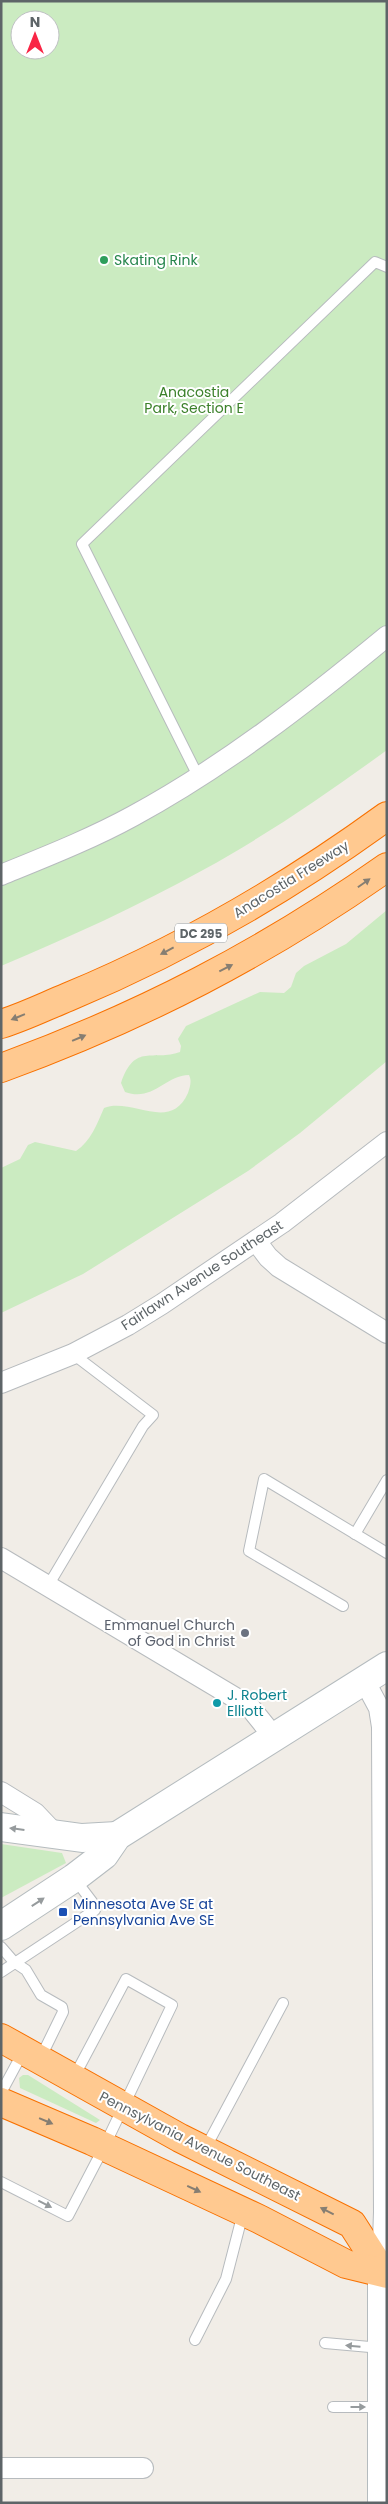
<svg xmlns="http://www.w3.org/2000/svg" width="388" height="2504" font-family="Poppins,sans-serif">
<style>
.green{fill:#cbebc1;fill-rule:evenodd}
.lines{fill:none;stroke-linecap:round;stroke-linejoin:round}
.lane-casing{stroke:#b7bbbe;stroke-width:12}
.street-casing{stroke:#b7bbbe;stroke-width:22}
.secondary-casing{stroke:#b5bcbf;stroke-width:30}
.highway-casing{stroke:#f87100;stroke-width:30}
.lane{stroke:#fff;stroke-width:10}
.street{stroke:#fff;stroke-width:20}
.secondary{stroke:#fff;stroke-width:28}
.highway{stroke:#ffc990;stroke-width:28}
.oneway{fill:#867e72}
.oneway2{fill:#969b9d}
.leisure-dot{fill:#2e9e5b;stroke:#fff;stroke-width:2}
.worship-dot{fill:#6b7280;stroke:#fff;stroke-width:2}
.culture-dot{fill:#0f9aa8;stroke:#fff;stroke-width:2}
.transit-dot{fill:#1a4fb4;stroke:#fff;stroke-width:2}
.labels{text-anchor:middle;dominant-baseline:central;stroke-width:4;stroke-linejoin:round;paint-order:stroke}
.shield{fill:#fff;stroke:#8e9395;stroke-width:1}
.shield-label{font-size:12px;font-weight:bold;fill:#5e6568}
.leisure-label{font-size:14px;fill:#27864d;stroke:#fff;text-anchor:start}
.park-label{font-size:14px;fill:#3c812b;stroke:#fff}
.street-label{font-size:14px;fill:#5e6568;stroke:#fff}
.worship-label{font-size:14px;fill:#5b616d;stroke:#fff;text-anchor:end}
.culture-label{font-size:14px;fill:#0d838f;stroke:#fff;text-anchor:start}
.transit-label{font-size:14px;fill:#164399;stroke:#fff;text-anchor:start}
</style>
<rect width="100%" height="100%" fill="#f1ede7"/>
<!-- green -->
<g class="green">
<path d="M1,1h386v749c-59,43 -120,85 -184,120 -65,36 -133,67 -202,96zM20,20h30v30h-30z"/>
<path d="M387,910v151l-87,72 -52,38 -165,103 -82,39v-145l19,-9 8,-14 7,-3 41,9c15,-10 21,-27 28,-43 28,-11 66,25 84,-15 2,-6 4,-12 1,-18 -25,1 -36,27 -64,17l-4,-9c14,-41 32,-21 59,-31l1,-6 -3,-7 8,-13 74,-34 24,1 7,-6 5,-14 8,-7 42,-22z"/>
<path d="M1,1844l61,9 4,10 -65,35z"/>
<path d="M23,2075h5l72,45 -4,3 -76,-35 -1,-10z"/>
</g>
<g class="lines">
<defs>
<g id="lane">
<path d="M198,776l-116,-232 293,-282 12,5"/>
<path d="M355,1534l32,-54"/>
<path d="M48,1586l95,-160 10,-11 -80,-61"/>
<path d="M343,1606l-94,-55 15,-72 123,74"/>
<path d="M1,1947l13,15 12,8 15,25 21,12 1,5 -23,47"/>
<path d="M1,1972l94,-62 1,-3 -22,-29"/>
<path d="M1,2093l22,-41"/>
<path d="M205,2149l78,-146"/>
<path d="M1,2182l67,34 36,-69 68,-142 -46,-26 -52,98"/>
<path d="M195,2340l31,-61 17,-66"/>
<path d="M325,2343l56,5"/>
<path d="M333,2407h47"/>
</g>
<g id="street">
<path d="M1,875c44,-18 90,-36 132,-59 92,-50 174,-114 254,-180"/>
<path d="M256,1241l12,16 11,10 108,66"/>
<path d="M1,1383l72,-29 55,-29 34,-21 120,-81 105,-81"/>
<path d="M1,1558l248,148 25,31"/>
<path d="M364,1680l15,28 3,19 2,485 -2,59"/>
<path d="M1,1792l34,21 20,21"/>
<path d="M1,2468h142"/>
</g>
<g id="secondary">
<path d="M1,1827l81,11 35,-2"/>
<path d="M1,1926l73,-48 30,-23 13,-19 270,-170"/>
<path d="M382,2271v232"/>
</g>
<g id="highway">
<path d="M1,1024c23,-7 45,-18 67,-27 113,-47 220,-109 319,-181"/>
<path d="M1,1068c140,-51 264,-115 386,-201"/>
<path d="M1,2038l179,100 172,86 30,47"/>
<path d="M1,2102l91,39 167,78 87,45 41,10"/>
</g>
</defs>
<!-- lane casing -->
<use href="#lane" class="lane-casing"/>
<!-- street casing -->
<use href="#street" class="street-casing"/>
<!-- secondary casing -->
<use href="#secondary" class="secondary-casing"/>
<!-- highway casing -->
<use href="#highway" class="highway-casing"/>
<!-- lane -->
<use href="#lane" class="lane"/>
<!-- street -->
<use href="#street" class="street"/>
<!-- secondary -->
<use href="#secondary" class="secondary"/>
<!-- highway -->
<use href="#highway" class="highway"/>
</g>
<!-- one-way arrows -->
<defs><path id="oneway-solid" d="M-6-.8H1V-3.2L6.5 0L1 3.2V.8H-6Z" transform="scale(1.25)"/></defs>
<g class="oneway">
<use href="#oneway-solid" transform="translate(364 883) rotate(-35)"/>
<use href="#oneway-solid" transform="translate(167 951) rotate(152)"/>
<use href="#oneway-solid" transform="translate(226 968) rotate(-27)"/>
<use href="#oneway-solid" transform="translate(18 1017) rotate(158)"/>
<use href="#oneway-solid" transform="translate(79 1038) rotate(-23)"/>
<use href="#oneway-solid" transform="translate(46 2121) rotate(23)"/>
<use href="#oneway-solid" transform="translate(194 2189) rotate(25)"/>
<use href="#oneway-solid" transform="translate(327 2211) rotate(-153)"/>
</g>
<g class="oneway2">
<use href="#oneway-solid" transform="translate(17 1829) rotate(-173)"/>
<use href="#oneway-solid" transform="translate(38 1902) rotate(-33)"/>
<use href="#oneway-solid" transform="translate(45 2204) rotate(27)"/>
<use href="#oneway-solid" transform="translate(353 2346) rotate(-175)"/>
<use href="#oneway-solid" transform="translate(358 2407)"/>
</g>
<!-- markers -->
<circle class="leisure-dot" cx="104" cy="260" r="5"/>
<circle class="worship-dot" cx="245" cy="1633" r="5"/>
<circle class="culture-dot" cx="217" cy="1703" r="5"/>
<rect class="transit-dot" x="58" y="1907" width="10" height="10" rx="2.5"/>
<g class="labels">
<!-- shield labels -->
<rect class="shield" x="175" y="923.5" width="52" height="19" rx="4"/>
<g class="shield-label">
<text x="201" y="933">DC 295</text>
</g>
<!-- leisure labels -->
<g class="leisure-label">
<text x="114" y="260">Skating Rink</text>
</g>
<!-- park labels -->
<g class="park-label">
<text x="194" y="392">Anacostia<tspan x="194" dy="16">Park, Section E</tspan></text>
</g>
<!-- street labels -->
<g class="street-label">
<text transform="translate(291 879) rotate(-32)">Anacostia Freeway</text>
<text transform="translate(202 1275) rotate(-33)">Fairlawn Avenue Southeast</text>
<text transform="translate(200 2146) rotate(27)">Pennsylvania Avenue Southeast</text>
</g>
<!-- worship labels -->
<g class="worship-label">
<text x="235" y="1625">Emmanuel Church<tspan x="235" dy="16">of God in Christ</tspan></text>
</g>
<!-- culture labels -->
<g class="culture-label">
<text x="227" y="1695">J. Robert<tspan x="227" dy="16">Elliott</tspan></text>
</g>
<!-- transit labels -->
<g class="transit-label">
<text x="73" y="1904">Minnesota Ave SE at<tspan x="73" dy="16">Pennsylvania Ave SE</tspan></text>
</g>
</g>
<!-- border -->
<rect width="388" height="2504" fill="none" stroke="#5e6568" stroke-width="5"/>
<!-- north arrow -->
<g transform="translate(35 35)"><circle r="24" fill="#ffffff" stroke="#bfc1c3"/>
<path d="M0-4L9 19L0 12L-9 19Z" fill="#f92545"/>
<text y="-8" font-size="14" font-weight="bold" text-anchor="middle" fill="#5e6568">N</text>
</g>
</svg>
